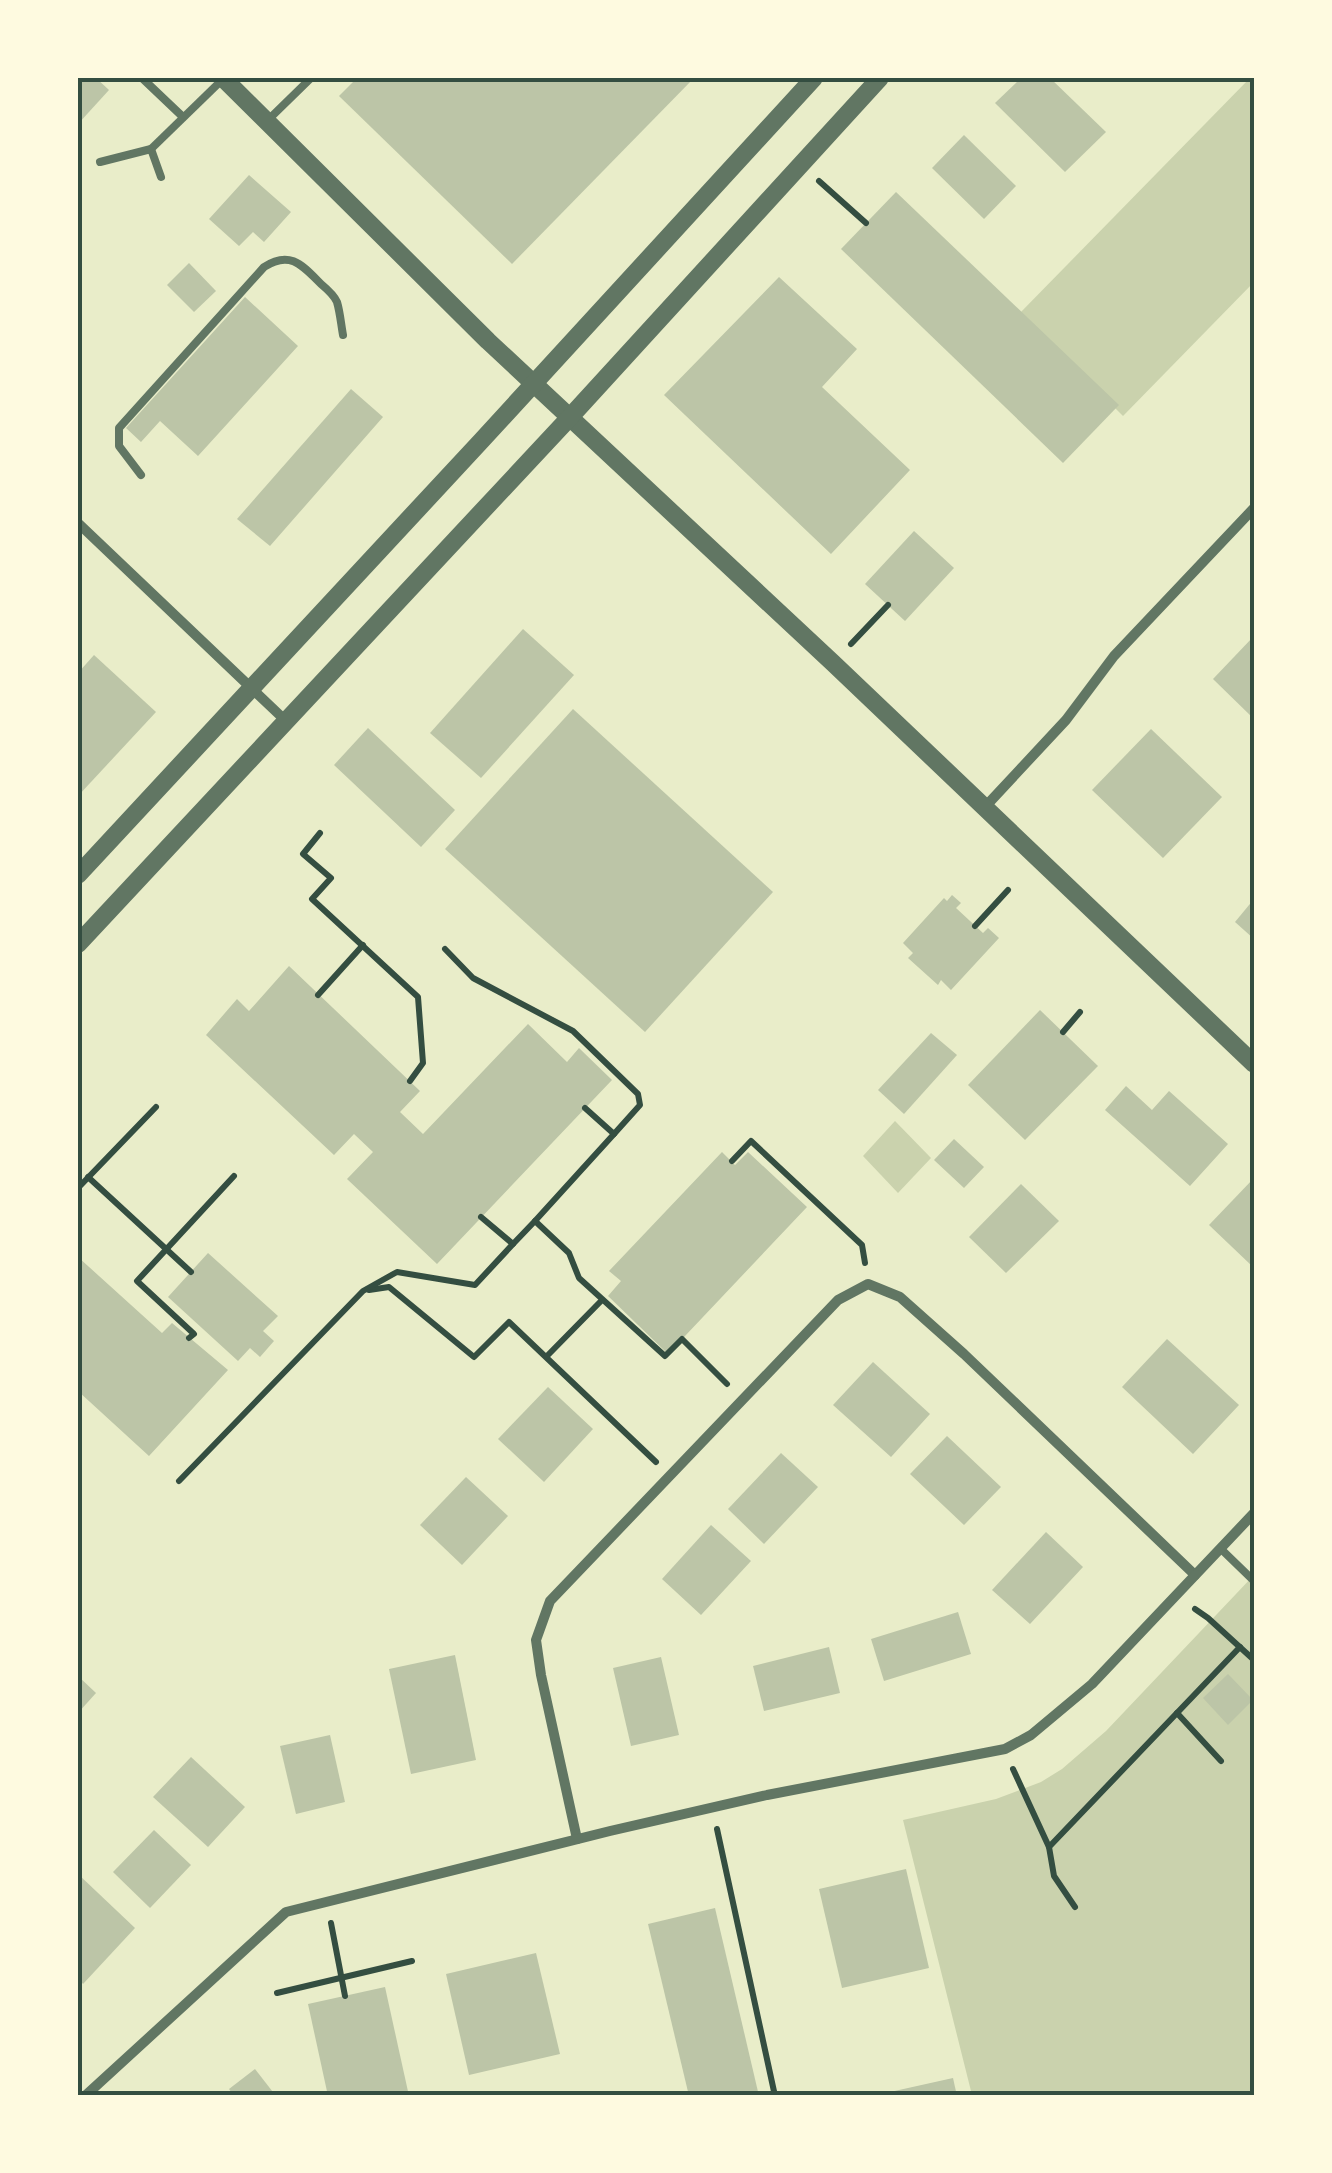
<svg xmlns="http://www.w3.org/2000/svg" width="1332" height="2173" font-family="'Roboto Serif',serif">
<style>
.green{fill:#cad2ad}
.building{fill:#bcc5a7}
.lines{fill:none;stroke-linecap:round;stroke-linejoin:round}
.path{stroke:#344e41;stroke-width:6}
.service{stroke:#617663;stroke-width:8}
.minor{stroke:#617663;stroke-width:10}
.tertiary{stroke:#617663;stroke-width:18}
.neatline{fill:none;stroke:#344e41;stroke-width:4}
</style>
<rect width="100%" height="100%" fill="#e9edc9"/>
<!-- green -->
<g class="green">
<path d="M1250,78h4v204l-131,134 -103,-103z"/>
<path d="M895,1121l36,37 -33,35 -35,-37z"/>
<path d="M1254,1575v520h-282l-69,-275 93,-21 45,-17 21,-13 44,-38z"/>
</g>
<!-- building -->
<g class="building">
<path d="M78,78h18l13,12 -31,34z"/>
<path d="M357,78h337l-182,186 -173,-168z"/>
<path d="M1021,78h29l56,54 -41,40 -70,-69z"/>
<path d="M964,135l52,51 -32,33 -52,-51z"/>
<path d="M249,175l42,37 -27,30 -11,-10 -14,14 -30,-27z"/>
<path d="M896,192l223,213 -56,58 -222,-214z"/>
<path d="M189,263l27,28 -22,21 -27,-27z"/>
<path d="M779,277l78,72 -35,38 88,83 -79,84 -167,-159z"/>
<path d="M245,297l53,49 -100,110 -38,-35 -19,21 -15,-14z"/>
<path d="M351,389l32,28 -113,129 -33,-27z"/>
<path d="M914,531l40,37 -49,53 -40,-37z"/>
<path d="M523,629l51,46 -93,103 -51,-45z"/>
<path d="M1254,636v83l-41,-40z"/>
<path d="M94,655l62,57 -78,84v-123z"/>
<path d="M573,709l200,183 -128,140 -200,-183z"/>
<path d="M368,728l87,82 -34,37 -87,-82z"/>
<path d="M1151,729l71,68 -59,61 -71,-68z"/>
<path d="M952,895l9,8 -5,5 27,25 5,-5 11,10 -48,52 -10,-10 -3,5 -30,-27 5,-5 -10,-10 41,-45 3,3z"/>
<path d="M1254,899v40l-19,-17z"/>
<path d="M289,966l131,125 -20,21 23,22 105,-110 39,38 12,-14 33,32 -175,184 -90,-85 26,-27 -19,-18 -20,21 -128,-120 31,-36 12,12z"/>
<path d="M1040,1010l58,56 -73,74 -57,-55z"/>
<path d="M931,1033l26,22 -53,59 -26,-24z"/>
<path d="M1126,1086l26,24 17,-19 59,53 -38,42 -85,-76z"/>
<path d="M954,1139l30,28 -20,21 -30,-28z"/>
<path d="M722,1152l13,13 13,-13 59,55 -139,147 -60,-58 13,-15 -12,-10z"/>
<path d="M1254,1178v85l-2,3 -43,-41z"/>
<path d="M1021,1184l38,37 -53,52 -37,-36z"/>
<path d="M208,1253l70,63 -15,15 11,10 -14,16 -10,-9 -12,13 -70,-64z"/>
<path d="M78,1257l84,76 10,-10 56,47 -79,86 -71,-65z"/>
<path d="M1167,1339l72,66 -46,49 -71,-67z"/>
<path d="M873,1362l57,52 -39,43 -58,-52z"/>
<path d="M548,1387l45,42 -49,53 -46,-43z"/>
<path d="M947,1436l54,51 -37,38 -54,-51z"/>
<path d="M781,1453l37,34 -54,57 -36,-35z"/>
<path d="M466,1477l42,39 -46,49 -42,-40z"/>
<path d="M711,1525l40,36 -50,54 -39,-36z"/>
<path d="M1046,1532l37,35 -53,57 -38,-34z"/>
<path d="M958,1612l13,42 -87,27 -13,-42z"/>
<path d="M829,1647l11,46 -76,18 -11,-45z"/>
<path d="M455,1655l21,105 -65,14 -22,-105z"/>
<path d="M661,1657l18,78 -48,11 -18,-78z"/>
<path d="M1228,1674l25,26 -25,25 -25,-27z"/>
<path d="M78,1676l18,17 -18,20z"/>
<path d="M330,1735l15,67 -49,12 -16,-68z"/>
<path d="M191,1757l54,50 -37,40 -55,-50z"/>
<path d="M154,1830l37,35 -41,43 -37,-36z"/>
<path d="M906,1869l23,99 -87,20 -23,-99z"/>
<path d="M78,1874l57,54 -52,56 -5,-6z"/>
<path d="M715,1908l44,188h-70l-41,-172z"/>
<path d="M536,1953l24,101 -91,21 -23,-101z"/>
<path d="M385,1987l24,109h-81l-20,-92z"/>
<path d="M255,2069l21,27h-42l-5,-7z"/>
<path d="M953,2078l4,18h-76v-2z"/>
</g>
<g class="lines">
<!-- path -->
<g class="path">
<path d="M819,181l47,42"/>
<path d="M851,644l37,-39"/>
<path d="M320,833l-17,21 28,24 -19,21 106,98 5,66 -13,18"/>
<path d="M975,926l33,-36"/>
<path d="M445,949l28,29 100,53 65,63 2,11 -26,29"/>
<path d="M318,995l45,-50"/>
<path d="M1063,1032l17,-20"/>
<path d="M732,1161l19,-20 111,104 3,18"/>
<path d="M88,1177l103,95"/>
<path d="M78,1188l78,-81"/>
<path d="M481,1217l32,27 22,-23 34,32 10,25 86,78 17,-17 45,45"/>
<path d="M535,1221l79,-87 -29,-26"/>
<path d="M369,1290l20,-3 85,70 35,-35 147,140"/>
<path d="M189,1338l5,-4 -57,-53 97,-105"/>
<path d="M547,1356l55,-56"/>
<path d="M179,1481l184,-190 34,-19 78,13 38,-41"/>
<path d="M1195,1609l13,9 46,42"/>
<path d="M1177,1713l44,48"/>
<path d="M1013,1769l36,78 5,29 21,31"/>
<path d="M717,1829l58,267"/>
<path d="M1049,1847l191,-200"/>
<path d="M331,1923l14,73"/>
<path d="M277,1993l135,-32"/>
</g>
<!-- service -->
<g class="service">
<path d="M142,78l41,39"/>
<path d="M267,121l44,-43"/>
<path d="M151,149l72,-70"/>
<path d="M100,162l51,-13 10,28"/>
<path d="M141,475l-22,-29v-18l145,-161c26,-17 38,-2 57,17 6,5 13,11 16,18 3,10 4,22 6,33"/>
<path d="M1221,1549l33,32"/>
</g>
<!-- minor -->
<g class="minor">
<path d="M78,523l209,199"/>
<path d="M985,807l81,-87 48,-64 140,-148"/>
<path d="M577,1839l-36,-164 -5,-35 14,-39 288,-301 30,-16 32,13 64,57 231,221"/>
<path d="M85,2096l201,-184 324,-81 157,-36 238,-46 26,-14 61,-51 162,-171"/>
</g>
<!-- tertiary -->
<g class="tertiary">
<path d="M223,78l265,263 345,322 421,401"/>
<path d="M78,875l404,-435 332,-362"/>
<path d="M78,944l493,-528 309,-338"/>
</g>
</g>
<!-- border -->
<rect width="1332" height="2173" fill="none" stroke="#fefae0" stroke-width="160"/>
<rect x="80" y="80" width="1172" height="2013" class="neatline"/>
</svg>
